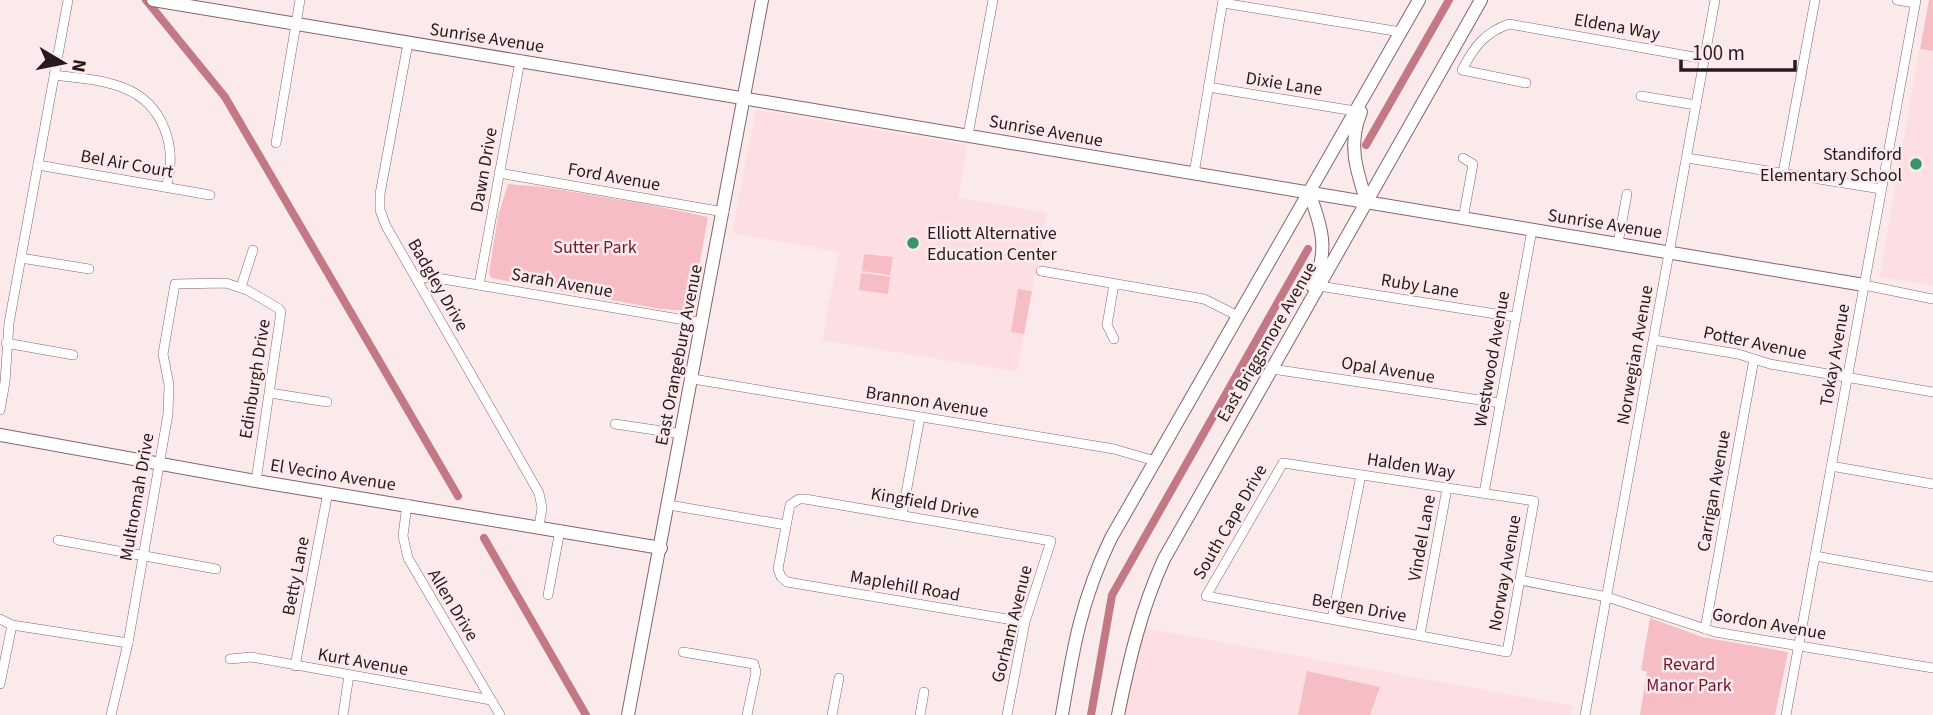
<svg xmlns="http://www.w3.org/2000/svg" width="1933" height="715" font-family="'Source Sans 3',sans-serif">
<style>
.built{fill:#fddfe3}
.green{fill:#f7bdc5}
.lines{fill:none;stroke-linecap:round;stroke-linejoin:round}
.canal{stroke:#c37885;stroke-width:8}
.street-casing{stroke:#876469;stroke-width:10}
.secondary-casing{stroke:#876469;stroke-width:14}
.street{stroke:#fff;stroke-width:9}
.secondary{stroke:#fff;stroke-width:12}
.poi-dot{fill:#3b9367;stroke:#fbeaec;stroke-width:2.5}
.labels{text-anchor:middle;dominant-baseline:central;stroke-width:5;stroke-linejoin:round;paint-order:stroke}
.street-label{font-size:18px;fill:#281a1c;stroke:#fbeaec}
.poi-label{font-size:18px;fill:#281a1c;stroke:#fbeaec;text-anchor:end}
.park-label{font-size:18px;fill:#701630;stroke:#fbeaec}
</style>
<rect width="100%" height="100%" fill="#fbeaec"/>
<!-- built -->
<g class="built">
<path d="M1919,49l14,3v234l-53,-9z"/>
<path d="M758,110l209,35 -9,53 89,15 -30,159 -195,-32 17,-88 -107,-19 23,-119z"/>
<path d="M1144,628l429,78 -2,9h-446l9,-50z"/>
</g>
<!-- green -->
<g class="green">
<path d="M1929,0h4v51l-13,-2z"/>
<path d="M508,184l36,3 107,18 57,12 -17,94 -30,-2 -170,-31 -2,-5 9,-57z"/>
<path d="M864,254l29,3 -3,18 -28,-4z"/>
<path d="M861,273l29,4 -2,17 -29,-4z"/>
<path d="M1018,289l14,2 -8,43 -13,-2z"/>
<path d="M1650,618l52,19 86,15 -13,63h-135l7,-43 -6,-2z"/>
<path d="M1307,671l73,16 -10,28h-72z"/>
</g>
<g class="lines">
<!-- canal -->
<g class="canal">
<path d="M146,0l79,97 233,399"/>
<path d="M1366,145l83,-145"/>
<path d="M484,538l102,177"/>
<path d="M1091,715l21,-120 196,-346"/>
</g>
<defs>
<g id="street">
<path d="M1897,0l18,3"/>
<path d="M1223,3l178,29"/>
<path d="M408,43l-28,151v16l6,16 153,267 3,15 -3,18"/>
<path d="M54,75c23,3 48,4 70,13 40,16 54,60 42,99"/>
<path d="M1526,83l-64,-13c12,-23 22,-37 47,-46l196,35"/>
<path d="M1208,87l147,24"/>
<path d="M1641,96l55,9"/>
<path d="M968,135l25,-135"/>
<path d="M276,143l24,-143"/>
<path d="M1687,158l194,31"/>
<path d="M38,165l172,30"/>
<path d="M499,173l225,39"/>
<path d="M1783,173l32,-173"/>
<path d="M1194,174l29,-174"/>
<path d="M1463,219l10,-55 -10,-6"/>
<path d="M1618,243l9,-49"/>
<path d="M21,258l68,11"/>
<path d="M1041,271l163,28 34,17"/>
<path d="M417,279l14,-2 272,46"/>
<path d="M479,285l41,-224"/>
<path d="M1864,285l69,14"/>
<path d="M1319,286l196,31"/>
<path d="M241,287l12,-37"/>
<path d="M1114,339l-7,-14 7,-41"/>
<path d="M1654,340l84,14 32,10 163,28"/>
<path d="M6,343l67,12"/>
<path d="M1272,369l228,34"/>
<path d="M693,379l421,70 41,12"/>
<path d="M270,393l57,9"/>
<path d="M0,410l5,-28 4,-59 59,-323"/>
<path d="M615,424l67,10"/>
<path d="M1283,463l251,38 -27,151 -301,-56z"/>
<path d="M1831,466l102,18"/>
<path d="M1484,493l48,-263"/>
<path d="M407,504l-4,32 5,22 92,157"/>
<path d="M669,505l117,20"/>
<path d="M902,515l18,-98"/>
<path d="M58,540l158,29"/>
<path d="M1815,556l118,21"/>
<path d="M1520,580l87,17 108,35 218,36"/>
<path d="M548,595l12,-65"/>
<path d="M0,619l12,6 116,18"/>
<path d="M1332,619l29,-144"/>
<path d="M1705,629l49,-270"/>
<path d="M1420,635l27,-147"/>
<path d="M683,652l71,12 2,8 -9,43"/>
<path d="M230,659l21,-2 240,43"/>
<path d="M295,666l33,-174"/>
<path d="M0,684l12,-59"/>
<path d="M111,715l17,-72 40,-229 1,-29 -6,-31 12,-70 51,-1 21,7 31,18 3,4 -25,169"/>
<path d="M343,715l6,-40"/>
<path d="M832,715l7,-37"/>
<path d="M920,715l4,-23"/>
<path d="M1007,715l18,-93 26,-81 -246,-42h-6l-9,6 -12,64 3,8 6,5 238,40"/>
<path d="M1585,715l130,-715"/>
<path d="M1786,715l130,-715"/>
</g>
<g id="secondary">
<path d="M153,0l1711,285"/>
<path d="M1361,112c-14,32 -4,60 6,91"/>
<path d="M1309,193c12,31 22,61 2,92"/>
<path d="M0,435l256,46 405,67"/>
<path d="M628,715l134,-715"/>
<path d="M1062,715c11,-66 19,-115 49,-177l308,-538"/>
<path d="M1118,715c11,-54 23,-106 46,-156l317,-559"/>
</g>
</defs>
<!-- street casing -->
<use href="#street" class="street-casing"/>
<!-- secondary casing -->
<use href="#secondary" class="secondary-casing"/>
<!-- street -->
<use href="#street" class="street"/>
<!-- secondary -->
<use href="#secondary" class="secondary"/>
</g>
<!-- markers -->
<g class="poi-dot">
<circle cx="1916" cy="164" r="7"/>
<circle cx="913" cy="243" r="7"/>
</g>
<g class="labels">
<!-- street labels -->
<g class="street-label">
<text transform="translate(1617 27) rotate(10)">Eldena Way</text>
<text transform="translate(487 38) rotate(9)">Sunrise Avenue</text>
<text transform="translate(1284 84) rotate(9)">Dixie Lane</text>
<text transform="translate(1046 131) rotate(10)">Sunrise Avenue</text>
<text transform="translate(127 164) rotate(10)">Bel Air Court</text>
<text transform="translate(484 170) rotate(-80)">Dawn Drive</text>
<text transform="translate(614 177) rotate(10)">Ford Avenue</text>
<text transform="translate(1605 224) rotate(9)">Sunrise Avenue</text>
<text transform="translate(562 283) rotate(10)">Sarah Avenue</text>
<text transform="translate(438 285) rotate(60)">Badgley Drive</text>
<text transform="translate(1420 286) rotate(9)">Ruby Lane</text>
<text transform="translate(1267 342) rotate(-60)">East Briggsmore Avenue</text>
<text transform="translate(1755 343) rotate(12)">Potter Avenue</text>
<text transform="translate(679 355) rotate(-79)">East Orangeburg Avenue</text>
<text transform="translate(1635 355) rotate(-80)">Norwegian Avenue</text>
<text transform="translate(1835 355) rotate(-80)">Tokay Avenue</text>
<text transform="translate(1492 359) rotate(-80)">Westwood Avenue</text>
<text transform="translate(1388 370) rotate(9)">Opal Avenue</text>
<text transform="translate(255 379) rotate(-81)">Edinburgh Drive</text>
<text transform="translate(927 402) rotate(9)">Brannon Avenue</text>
<text transform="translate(1411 466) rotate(9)">Halden Way</text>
<text transform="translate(333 475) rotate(9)">El Vecino Avenue</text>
<text transform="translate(1714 491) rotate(-80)">Carrigan Avenue</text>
<text transform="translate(137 497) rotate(-80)">Multnomah Drive</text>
<text transform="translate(925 503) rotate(10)">Kingfield Drive</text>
<text transform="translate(1230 522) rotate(-60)">South Cape Drive</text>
<text transform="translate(1422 538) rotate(-80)">Vindel Lane</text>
<text transform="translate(1505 573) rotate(-80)">Norway Avenue</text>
<text transform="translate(296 576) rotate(-79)">Betty Lane</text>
<text transform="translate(905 586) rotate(10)">Maplehill Road</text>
<text transform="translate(453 605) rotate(59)">Allen Drive</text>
<text transform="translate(1359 608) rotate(10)">Bergen Drive</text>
<text transform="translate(1012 624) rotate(-76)">Gorham Avenue</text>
<text transform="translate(1769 624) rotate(10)">Gordon Avenue</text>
<text transform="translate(363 662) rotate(10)">Kurt Avenue</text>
</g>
<!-- poi labels -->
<g class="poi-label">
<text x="1902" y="154">Standiford<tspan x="1902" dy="21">Elementary School</tspan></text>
<text x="927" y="233" text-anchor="start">Elliott Alternative<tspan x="927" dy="21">Education Center</tspan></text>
</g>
<!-- park labels -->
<g class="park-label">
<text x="595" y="247">Sutter Park</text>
<text x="1689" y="664">Revard<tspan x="1689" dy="21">Manor Park</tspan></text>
</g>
</g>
<!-- north arrow -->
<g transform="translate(63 63) rotate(100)" stroke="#fbeaec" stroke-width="5" paint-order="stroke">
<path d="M0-5L12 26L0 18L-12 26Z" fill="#281a1c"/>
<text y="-10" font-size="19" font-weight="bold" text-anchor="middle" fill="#281a1c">N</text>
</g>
<!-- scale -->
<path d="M1681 60v10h114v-10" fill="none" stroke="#281a1c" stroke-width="3.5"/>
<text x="1692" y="60" font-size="21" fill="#281a1c" stroke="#fbeaec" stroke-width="5" paint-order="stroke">100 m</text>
</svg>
